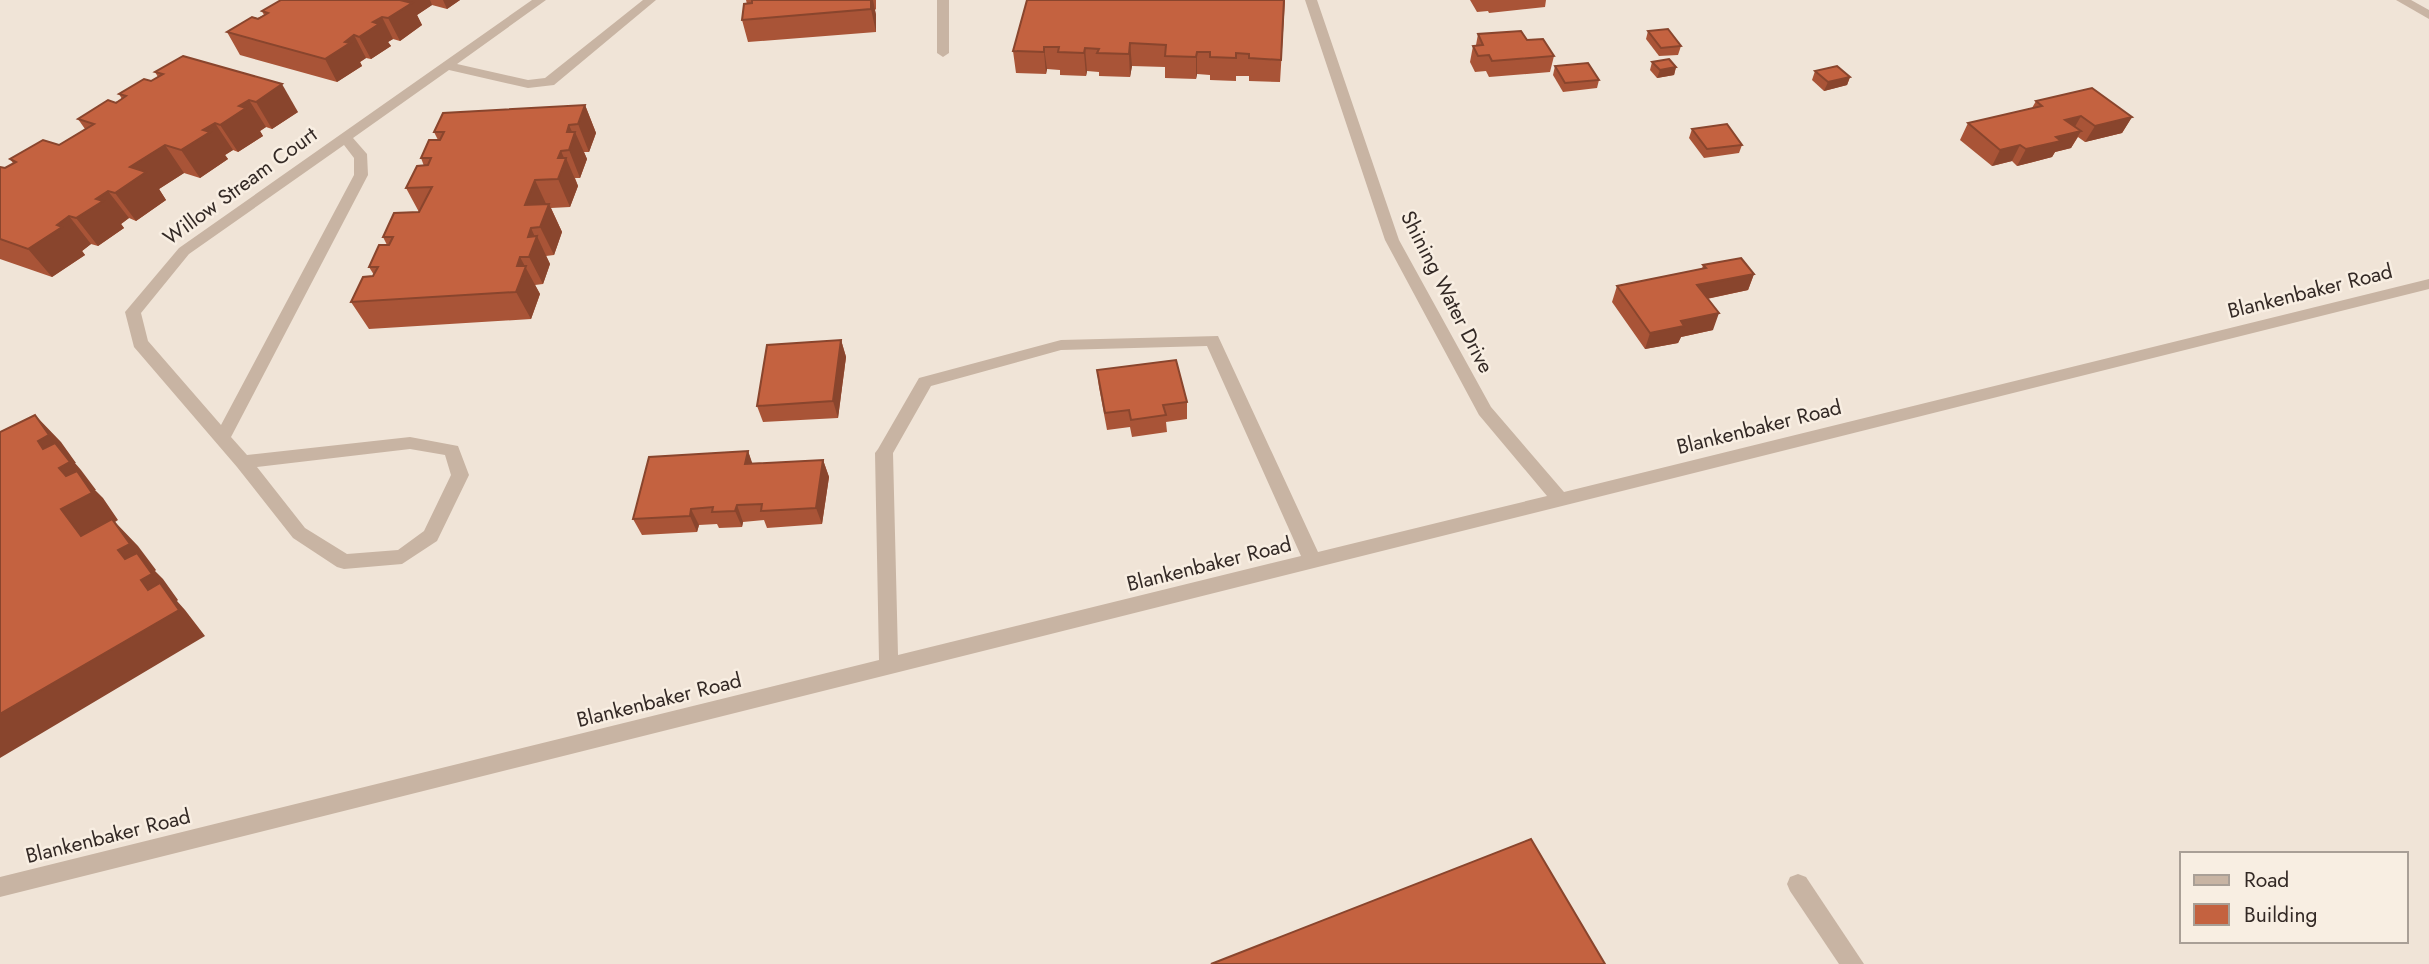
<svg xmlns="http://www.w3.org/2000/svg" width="2429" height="964" font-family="Jost,sans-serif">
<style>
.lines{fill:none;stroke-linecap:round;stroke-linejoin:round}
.minor{fill:#c8b4a3;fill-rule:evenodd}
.wall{fill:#a95437}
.shaded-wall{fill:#89452d}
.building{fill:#c46240;stroke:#89452d;stroke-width:2}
.labels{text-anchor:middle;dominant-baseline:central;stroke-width:5;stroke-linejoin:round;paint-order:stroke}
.street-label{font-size:21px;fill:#332925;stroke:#f8eee2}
</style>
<rect width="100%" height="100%" fill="#f0e4d7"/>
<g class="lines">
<!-- minor -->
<g class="minor">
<path d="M532,0h14l-89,64 71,16 17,-2 98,-78h13l-102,85 -26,3 -79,-18 -96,68 14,16 1,21 -137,262 16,18 163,-18 48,9 11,29 -32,66 -35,23 -58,5 -7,-2 -44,-29 -56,-71 -103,-120 -9,-35 54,-64zM344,145l10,13v17l-133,250 -73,-84 -7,-28 48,-59zM410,449l35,6 6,20 -27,56 -26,19 -51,4 -42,-26 -48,-61z"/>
<path d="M937,0h12v53l-6,4 -6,-4z"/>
<path d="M1305,0h12l82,240 92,167 73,85 865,-213v10l-2429,608v-20l879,-217 -4,-207 3,-4 41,-71 142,-38 157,-4 100,216 229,-56 -68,-81 -94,-175zM1207,346l94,210 -403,99 -5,-202 38,-67 130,-36z"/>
<path d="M2396,0h15l18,10v9z"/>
<path d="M1798,874l8,3 58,87h-25l-49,-73 -3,-7 3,-7z"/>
</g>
</g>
<!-- wall -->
<g class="wall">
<path d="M281,0h179l-13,9 -15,-4 -15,10 5,10 -22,16 -7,-2 -5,3 3,4 -20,13 -5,-1 -6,4 2,4 -25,16 -97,-27 -13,-23 37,-17 -2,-4z"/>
<path d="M746,0h130v9l-1,1 1,5v17l-128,10 -6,-22 5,-16z"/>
<path d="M1285,0l-5,82 -31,-1v-5h-13v5l-26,-1v-5l-13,-1 -1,5 -31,-1v-11l-33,-1 -2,11 -31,-1v-4l-12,-1 -1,5 -26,-1v-5l-13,-1 -1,5 -30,-1 -3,-22z"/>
<path d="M1470,0h76l-1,7 -56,6 -1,-2 -11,1z"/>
<path d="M1648,31l33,15 -3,9 -19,1 -13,-17z"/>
<path d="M1478,34l49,6 27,16 -4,16 -61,5 -3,-6 -11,1 -5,-10 3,-16 3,-1z"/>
<path d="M1652,62l24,5 -2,8 -17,3 -7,-8z"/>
<path d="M1555,66l44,14 -2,8 -34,4 -10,-17z"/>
<path d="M1815,71l35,6 -3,8 -23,6 -12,-11z"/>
<path d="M155,72l143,40 -26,17 -6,-2 -6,4 3,5 -25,16 -5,-2 -8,5 3,4 -28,19 -16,-5 -25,16 7,11 -30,21 -7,-3 -8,6 3,4 -26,18 -7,-2 -9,7 3,4 -33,22 -52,-18v-92l5,1 8,-5 -3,-4 49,-14 26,-16 -7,-10 44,-20 -3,-5 32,-13 7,-4z"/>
<path d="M2036,101l96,16 -10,16 -37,9 -7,-5 -7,11 -16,4 -3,5 -35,9 -5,-5 -20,5 -32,-26 8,-17 64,-15z"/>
<path d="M585,105l11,28 -7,19h-5l3,7 -7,19h-5l3,8 -8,21 -19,1 11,24 -8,23 -8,1 4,8 -7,20 -8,1 5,9 -9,25 -162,10 -18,-27 23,-27 -5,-8 18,-22 -4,-8 36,-25 -13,-24 18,-22 -3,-8 17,-18 -4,-8z"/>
<path d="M1692,129l50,16 -3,8 -35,5 -15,-20z"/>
<path d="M1703,265l51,9 -6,16 -41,9 6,31 -32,7 -3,6 -33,6 -33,-47 5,-16 85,-17z"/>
<path d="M841,340l5,17 -8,61 -75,4 -6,-16z"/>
<path d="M1097,370l90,32v17l-21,3 1,10 -35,5 -2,-10 -23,3 -8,-43z"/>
<path d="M748,451l4,13 71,-4 6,17 -7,47 -55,4 -3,-8 -21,2 -1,5 -23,1 -2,-4 -18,1 -2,7 -55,3 -9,-16z"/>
</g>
<!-- shaded-wall -->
<g class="shaded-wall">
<path d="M397,0h33l2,5 -15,10 5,10 -22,16 -12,-23z"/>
<path d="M443,0h17l-13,9z"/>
<path d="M871,0h2l3,15v17l-5,-23z"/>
<path d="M382,17l11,22 -5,3 3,4 -20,13 -12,-22 14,-15z"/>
<path d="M354,35l12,23 -6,4 2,4 -25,16 -12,-23 20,-17z"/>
<path d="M1130,43l2,23 -2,11 -1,-23z"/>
<path d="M1044,47l3,22 -1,5 -2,-22z"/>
<path d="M1085,48l2,23 -1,5 -2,-23z"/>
<path d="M1197,52v22l-1,5v-22z"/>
<path d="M1676,67l-2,8 -17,3 3,-8z"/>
<path d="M1850,77l-3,8 -23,6 4,-9z"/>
<path d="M282,84l16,28 -26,17 -16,-27z"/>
<path d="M249,100l17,27 -6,4 3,5 -25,16 -18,-27 19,-19z"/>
<path d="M585,105l11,28 -7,19 -11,-28z"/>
<path d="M2081,116l-9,16 -7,-12z"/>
<path d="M2132,117l-10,16 -37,9 10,-16z"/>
<path d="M215,123l18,27 -8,5 3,4 -28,19 -19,-28 22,-20z"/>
<path d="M569,125l5,11 1,-4 12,27 -7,19 -11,-28 -2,-18z"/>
<path d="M2081,131l-10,17 -16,4 -3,5 -35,9 9,-17 30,-12z"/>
<path d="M165,145l19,28 -25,16 7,11 -30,21 -21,-28 15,-26z"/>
<path d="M2020,145l-8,16 -20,5 8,-16z"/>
<path d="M561,151l4,9 1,-2 12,28 -8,21 -12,-28v-21z"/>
<path d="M535,180l13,28 -23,-3z"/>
<path d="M108,191l21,27 -8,6 3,4 -26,18 -22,-28 20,-19z"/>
<path d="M549,204l13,28 -8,23 -14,-28z"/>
<path d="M69,216l22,28 -9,7 3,4 -33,22 -24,-28 29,-24z"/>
<path d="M531,228l5,11 1,-3 13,28 -7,20 -14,-27 -1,-20z"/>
<path d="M520,257l20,37 -9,25 -15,-27 1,-26z"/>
<path d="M1754,274l-6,16 -57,12 6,-17z"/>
<path d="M1719,313l-6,17 -32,7 -3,6 -33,6 5,-16 31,-12z"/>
<path d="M841,340l5,17 -8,61 -5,-17z"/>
<path d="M35,415l26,27 15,21h-1l6,7 15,20h-1l8,8 15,22 -3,2 23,24 18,24 -1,1 8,8 15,21 -1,1 8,9 20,26 -205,122v-44l81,-178 -20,-27 -18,-60 -5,-8z"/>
<path d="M748,451l6,17 -9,-4z"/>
<path d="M823,460l6,17 -7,47 -6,-16z"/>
<path d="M737,505l6,17 -1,5 -7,-16z"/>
<path d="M691,509l8,16 -2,7 -7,-16z"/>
</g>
<!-- building -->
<g class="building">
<path d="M281,0h119l12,3 -24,15 -6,-1 -9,5 6,2 -20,13 -5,-2 -9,7 5,1 -25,16 -98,-27 25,-15 6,2 10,-6 -6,-2z"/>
<path d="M752,0h119v9l-129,11 2,-16 8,-1z"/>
<path d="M1027,0h257l-3,60 -32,-2v-4l-13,-1v5l-26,-1v-5h-13l-1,5 -31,-1 1,-11 -36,-2 -1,11 -32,-1 2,-4 -14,-1 -1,5 -26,-1 1,-5h-15v5l-31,-1z"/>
<path d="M1668,29l13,17 -20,2 -13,-17z"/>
<path d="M1521,31l6,9 16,-1 11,17 -62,5 -3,-6 -11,1 -5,-10 10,-1 -5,-11z"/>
<path d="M183,56l99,28 -26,18 -7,-2 -10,6 7,2 -26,17 -5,-2 -12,7 7,2 -29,18 -16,-5 -35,22 16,5 -31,21 -7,-2 -12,8 7,2 -27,17 -7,-2 -12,9 5,2 -34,22 -28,-10v-72l5,1 11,-6 -6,-3 33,-19 16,5 35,-21 -16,-5 30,-19 8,3 10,-7 -7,-2 25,-15 7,2 12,-7 -8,-2z"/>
<path d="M1669,59l7,8 -16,3 -8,-8z"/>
<path d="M1588,63l11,17 -34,3 -10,-17z"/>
<path d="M1837,66l13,11 -22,5 -13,-11z"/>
<path d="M2092,88l40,29 -37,9 -14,-10 -16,4 16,11 -25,6 5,4 -35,8 -6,-4 -20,5 -32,-27 74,-17 -6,-5z"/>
<path d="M585,105l-7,19 -9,1 -2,7h8l-6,18 -8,1 -3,7h8l-8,21 -23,1 -10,25 24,-1 -9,23 -9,1 -3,9 9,-1 -8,21h-9l-3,9h9l-10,26 -165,10 12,-25 10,-1 5,-9h-9l10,-22h10l4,-8h-10l11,-24 25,-1 13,-25 -26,1 11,-22 11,-1 3,-7h-10l8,-18h11l4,-8h-10l9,-19z"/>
<path d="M1727,124l15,21 -35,4 -15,-20z"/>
<path d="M1741,258l13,16 -57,11 22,28 -38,8 3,5 -34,7 -33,-47 89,-18 -3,-3z"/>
<path d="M841,340l-8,61 -76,5 10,-61z"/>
<path d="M1176,360l11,42 -24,3 3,10 -35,5 -2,-10 -24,3 -8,-43z"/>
<path d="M35,415l14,20 -11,6 5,8 12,-6 15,19 -11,6 7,8 11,-5 15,22 -31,16 20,27 31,-17 18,25 -12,6 7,9 12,-6 15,21 -11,6 7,10 12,-7 19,27 -179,104v-282z"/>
<path d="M748,451l-3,13 78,-4 -7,48 -55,3 1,-7 -25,1 -2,6 -23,1 1,-5 -22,2 -1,7 -57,3 16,-62z"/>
<path d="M1531,839l74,125h-394z"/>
</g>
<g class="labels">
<!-- street labels -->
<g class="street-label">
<text transform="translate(240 186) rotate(-36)">Willow Stream Court</text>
<text transform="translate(2310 291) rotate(-14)">Blankenbaker Road</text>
<text transform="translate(1447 292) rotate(63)">Shining Water Drive</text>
<text transform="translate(1759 427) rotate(-14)">Blankenbaker Road</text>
<text transform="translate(1209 564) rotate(-14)">Blankenbaker Road</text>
<text transform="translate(659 700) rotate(-14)">Blankenbaker Road</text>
<text transform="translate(108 836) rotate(-14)">Blankenbaker Road</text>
</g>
</g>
<!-- legend -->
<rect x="2180" y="852" width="228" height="91" fill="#f8eee2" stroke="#a99f96" stroke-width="2"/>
<rect x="2194" y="875" width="35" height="10" fill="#c8b4a3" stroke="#a99f96" stroke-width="2"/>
<text x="2244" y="887" font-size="21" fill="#332925">Road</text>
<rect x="2194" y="904" width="35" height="21" fill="#c46240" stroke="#a99f96" stroke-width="2"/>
<text x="2244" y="922" font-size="21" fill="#332925">Building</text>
</svg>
